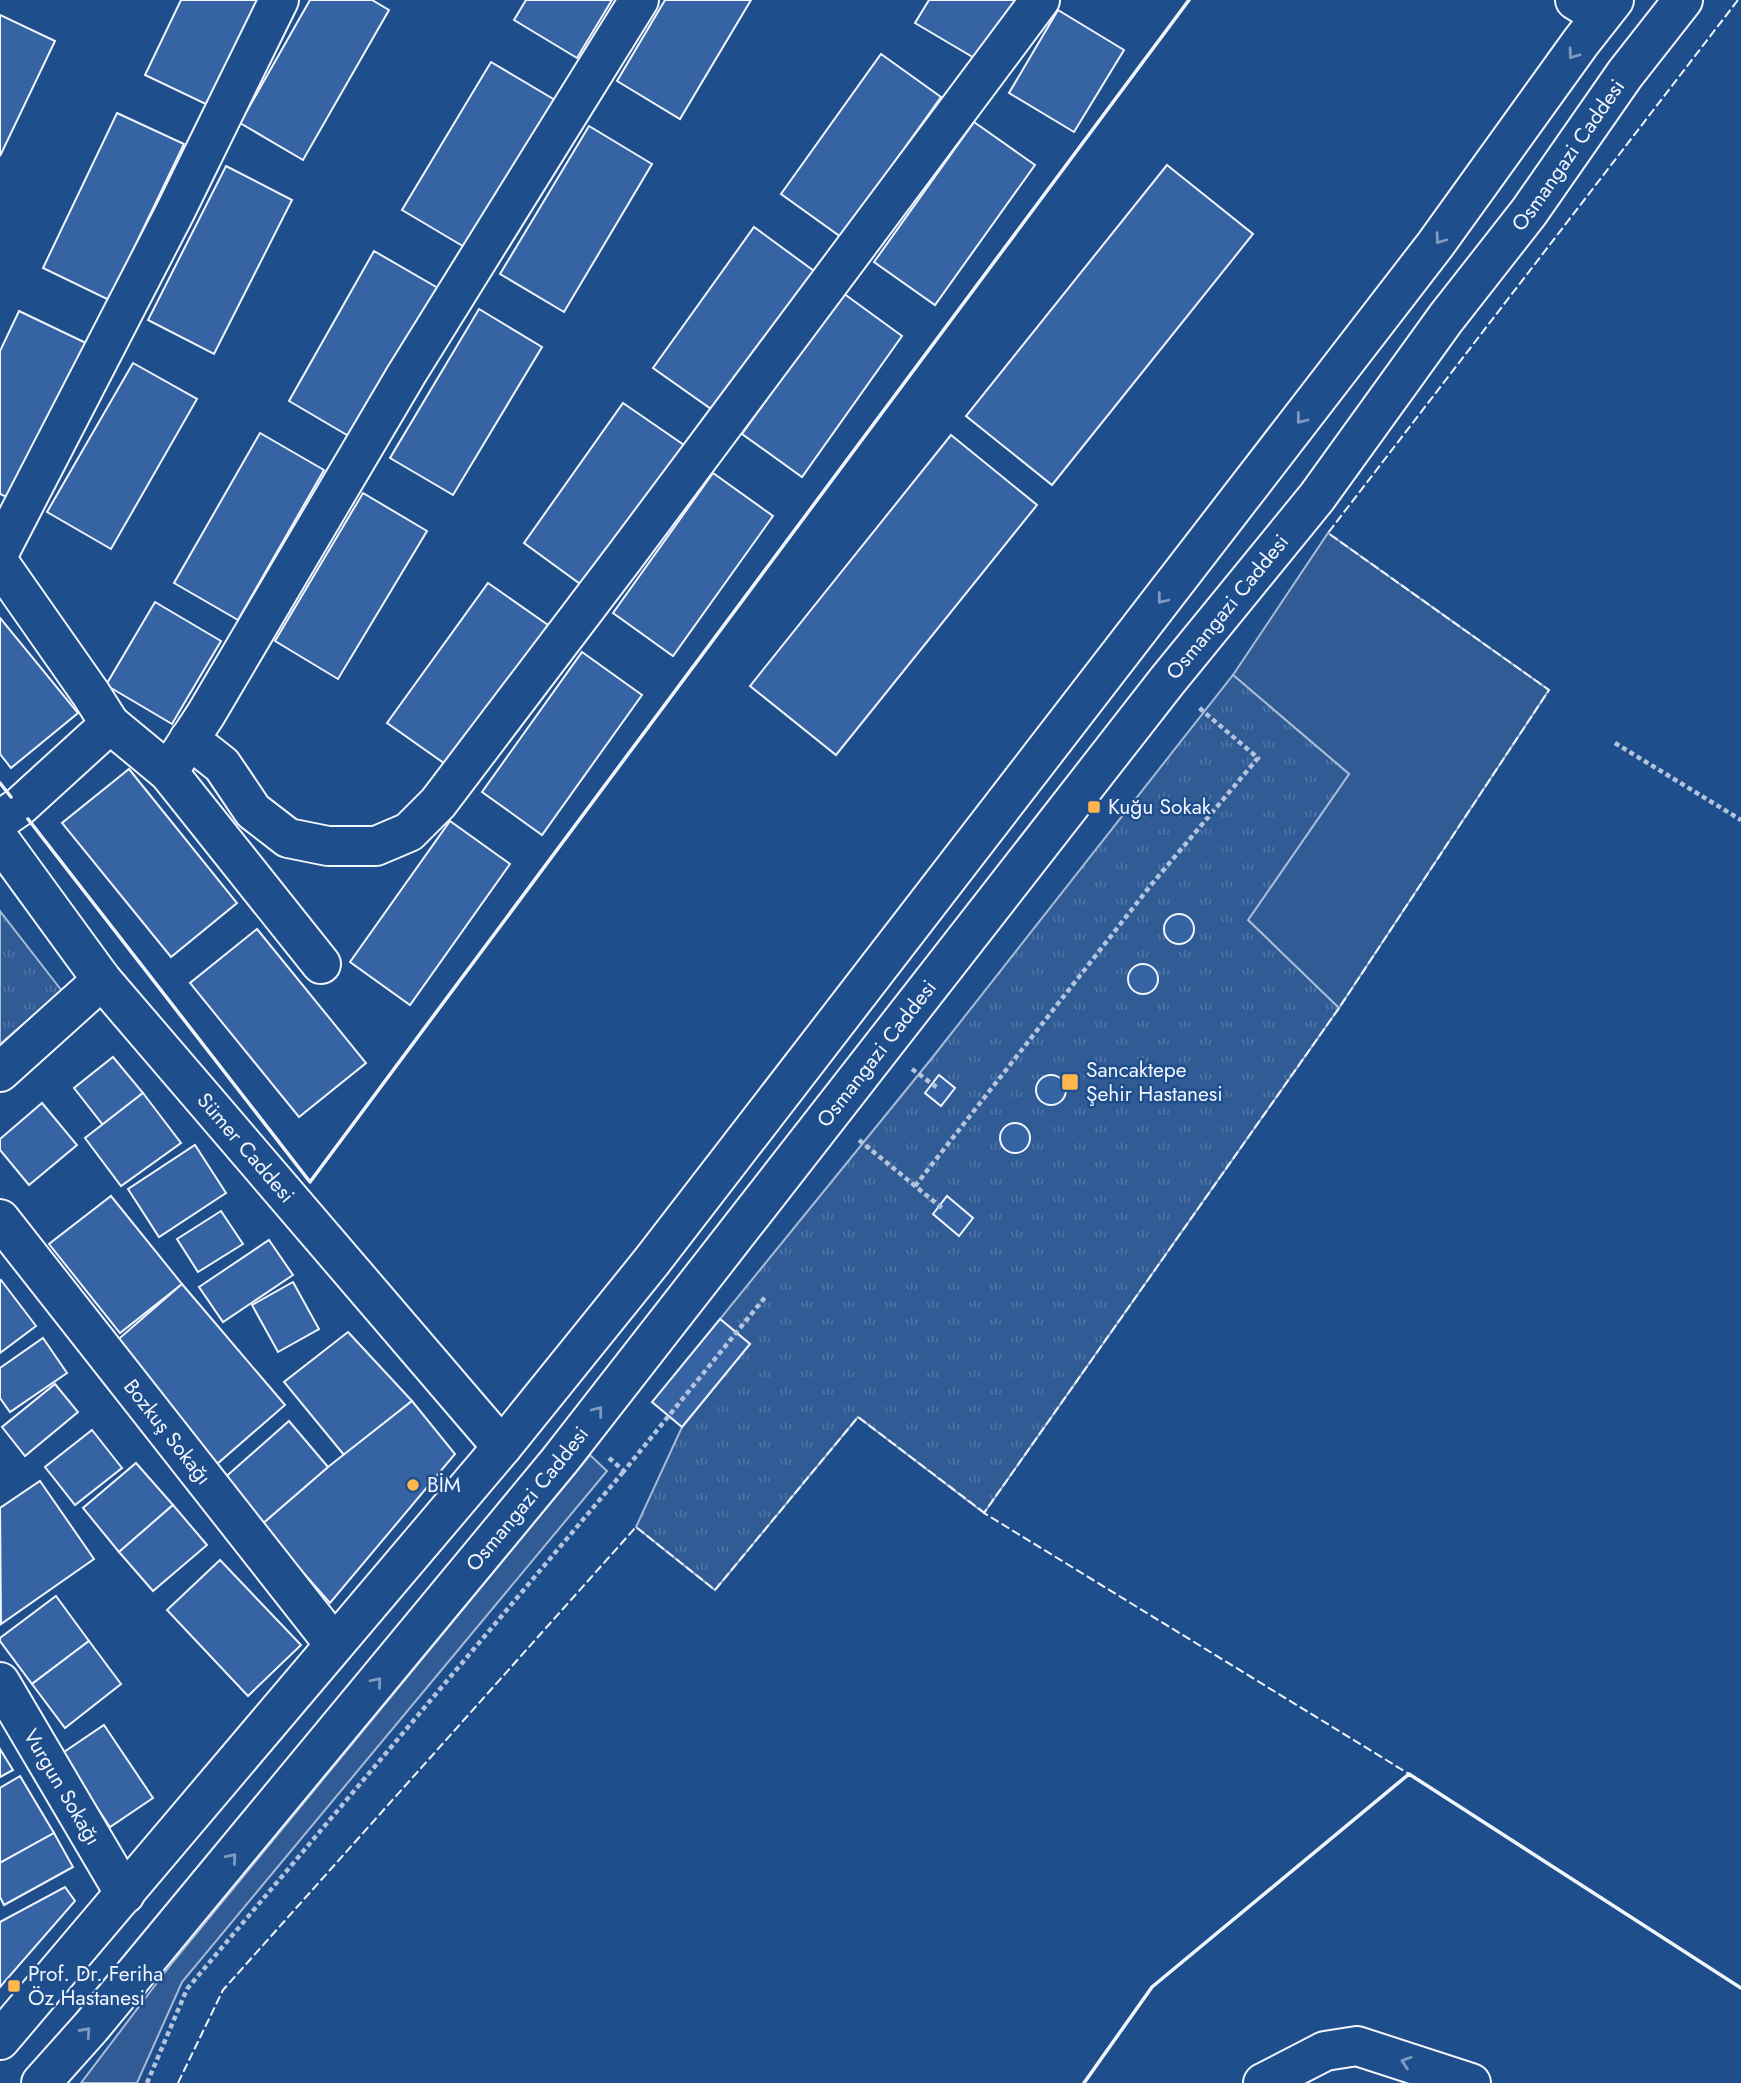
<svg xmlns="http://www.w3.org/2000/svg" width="1741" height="2083" font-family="Jost,sans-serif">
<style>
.built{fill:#305b95;stroke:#a8bbd7;stroke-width:2}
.park{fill:url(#park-tufts);stroke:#a8bbd7;stroke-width:2}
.building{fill:#3563a3;stroke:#f2f6ff;stroke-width:2}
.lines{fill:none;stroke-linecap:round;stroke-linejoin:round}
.minor-casing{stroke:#f2f6ff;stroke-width:42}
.major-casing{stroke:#f2f6ff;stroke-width:42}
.path{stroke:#b3c4dc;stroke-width:4.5;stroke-dasharray:5 3.5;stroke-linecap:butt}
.minor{stroke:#1f4e8c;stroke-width:38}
.major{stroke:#1f4e8c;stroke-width:38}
.fence{stroke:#f2f6ff;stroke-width:2;stroke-dasharray:9 3.5;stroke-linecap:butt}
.wall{stroke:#f2f6ff;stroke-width:3.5}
.oneway{stroke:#7e9ac0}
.poi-dot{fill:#ffb74d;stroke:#1f4e8c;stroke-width:2.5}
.labels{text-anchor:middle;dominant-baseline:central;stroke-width:5;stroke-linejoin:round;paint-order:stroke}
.street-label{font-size:21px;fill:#f2f6ff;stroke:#1f4e8c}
.poi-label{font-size:21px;fill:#f2f6ff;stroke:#1f4e8c;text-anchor:start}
</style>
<defs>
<pattern id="park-tufts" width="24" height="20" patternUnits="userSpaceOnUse" patternTransform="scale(1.75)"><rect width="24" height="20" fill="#305b95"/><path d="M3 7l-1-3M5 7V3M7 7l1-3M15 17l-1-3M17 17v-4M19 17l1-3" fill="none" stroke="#4e73a5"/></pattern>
</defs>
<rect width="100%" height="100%" fill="#1f4e8c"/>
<!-- built -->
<g class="built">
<path d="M1328,533l221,157 -210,318 -91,-88 101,-146 -116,-99z"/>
<path d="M590,1455l17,16 -425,511 -45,101h-56l91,-120z"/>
</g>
<!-- park -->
<g class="park">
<path d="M1233,675l116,99 -101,146 91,88 -355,505 -126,-96 -143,173 -79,-63 46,-100 68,-83 -30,-25 212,-261z"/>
<path d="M0,911l62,80 -62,53z"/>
</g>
<!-- building -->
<g class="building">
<path d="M181,0h82l-51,107 -67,-32z"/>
<path d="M310,0h62l17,10 -86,150 -63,-37z"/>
<path d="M526,0h86l-35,58 -63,-38z"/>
<path d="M665,0h86l-71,119 -63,-38z"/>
<path d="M929,0h89l-37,62 -66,-39z"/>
<path d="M1058,10l66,40 -50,82 -65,-39z"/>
<path d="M0,15l55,26 -55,115z"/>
<path d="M881,54l60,43 -100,140 -60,-43z"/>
<path d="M491,62l64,38 -89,148 -64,-38z"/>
<path d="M117,113l67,31 -75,156 -66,-32z"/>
<path d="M974,122l61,43 -100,140 -61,-43z"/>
<path d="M589,126l63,38 -88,148 -64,-38z"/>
<path d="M1167,165l86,69 -201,251 -86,-69z"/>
<path d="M226,166l66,34 -78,154 -66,-34z"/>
<path d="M754,227l60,44 -100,140 -61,-43z"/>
<path d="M374,251l64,37 -86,150 -63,-37z"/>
<path d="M843,293l59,43 -100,141 -60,-43z"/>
<path d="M479,309l63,38 -89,148 -63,-37z"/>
<path d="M19,311l67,32 -75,156 -11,-5v-143z"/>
<path d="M133,363l64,36 -86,150 -64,-37z"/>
<path d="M623,403l61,42 -101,141 -59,-43z"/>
<path d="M260,433l64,37 -86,150 -64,-37z"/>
<path d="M951,435l86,70 -201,250 -86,-69z"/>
<path d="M713,473l60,43 -100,140 -60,-43z"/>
<path d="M363,493l64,38 -89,148 -63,-38z"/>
<path d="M488,583l60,42 -100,141 -61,-43z"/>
<path d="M155,602l66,39 -49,83 -66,-39z"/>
<path d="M0,618l78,95 -67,55 -11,-14z"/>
<path d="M582,652l60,43 -100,140 -60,-43z"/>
<path d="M129,769l108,134 -66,54 -109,-134z"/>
<path d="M450,821l60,43 -100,141 -60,-43z"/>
<circle cx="1179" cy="929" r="15"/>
<path d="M257,929l109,134 -67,54 -109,-134z"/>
<circle cx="1143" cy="979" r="15"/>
<path d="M113,1057l30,36 -40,32 -29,-37z"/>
<path d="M939,1075l16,13 -14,18 -16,-13z"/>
<circle cx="1051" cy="1090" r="15"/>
<path d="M143,1093l38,50 -60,43 -36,-48z"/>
<path d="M42,1103l35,42 -48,40 -29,-35v-11z"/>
<circle cx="1015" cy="1138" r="15"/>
<path d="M195,1145l31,48 -67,44 -31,-48z"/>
<path d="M111,1196l71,88 -62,49 -71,-89z"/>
<path d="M947,1196l26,22 -14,18 -26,-22z"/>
<path d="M221,1211l22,33 -45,28 -21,-33z"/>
<path d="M269,1240l24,35 -70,47 -24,-35z"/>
<path d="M1,1280l35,46 -36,27v-72z"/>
<path d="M293,1282l26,47 -41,23 -26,-47z"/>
<path d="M182,1284l103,121 -68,59 -103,-121z"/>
<path d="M720,1319l30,25 -68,83 -30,-25z"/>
<path d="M348,1332l64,69 -68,54 -60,-73z"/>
<path d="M43,1338l24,35 -57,39 -10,-14v-30z"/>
<path d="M55,1384l23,28 -53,44 -23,-29z"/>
<path d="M412,1401l43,53 -125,149 -69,-78 67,-58z"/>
<path d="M289,1421l39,46 -67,58 -39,-45z"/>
<path d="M92,1430l30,38 -47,37 -30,-38z"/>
<path d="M136,1463l37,42 -54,47 -36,-44z"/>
<path d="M40,1481l54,78 -93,65 -1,-116z"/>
<path d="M173,1505l34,40 -54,46 -34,-39z"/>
<path d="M220,1560l81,85 -53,51 -81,-86z"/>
<path d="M56,1596l33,45 -57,43 -32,-43v-3z"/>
<path d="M89,1641l32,43 -56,44 -33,-44z"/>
<path d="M104,1725l49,73 -43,29 -49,-73z"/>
<path d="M0,1749l13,21 -13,7z"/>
<path d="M20,1776l34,57 -54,30v-75z"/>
<path d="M54,1833l19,34 -69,38 -4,-8v-34z"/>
<path d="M65,1887l10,14 -75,86v-65z"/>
</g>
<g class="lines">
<defs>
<g id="minor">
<path d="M1575,0l26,16"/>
<path d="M0,551l176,-341 103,-210"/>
<path d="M0,564l91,130 19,30 -91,83 -19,13"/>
<path d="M110,724l58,48 153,192"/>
<path d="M189,739l33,26 31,46 35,27 40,8h48l33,-14 29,-29 185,-244 417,-559"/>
<path d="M168,772l38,-58 200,-339 233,-375"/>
<path id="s1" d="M0,840l102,140 400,467"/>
<path d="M0,1072l102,-92"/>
<path id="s2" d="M0,1219l334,425"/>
<path id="s3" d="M0,1682l125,212"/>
<path d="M1263,2083l62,-32 32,-5 114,37"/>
</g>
<g id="major">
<path d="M0,2040l502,-593 150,-186 783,-1016 146,-203 33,-42"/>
<path id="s4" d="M41,2083l50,-56 469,-567 607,-779 150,-184 129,-179 83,-106 96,-138 58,-74"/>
</g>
</defs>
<!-- minor casing -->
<use href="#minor" class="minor-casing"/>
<!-- major casing -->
<use href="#major" class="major-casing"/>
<!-- path -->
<g class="path">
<path d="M1615,743l126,77"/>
<path d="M912,1069l27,20"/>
<path d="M859,1140l83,68"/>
<path d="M915,1186l236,-301 107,-127 -61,-52"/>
<path d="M609,1458l15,13 142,-175"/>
<path d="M147,2083l40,-94 437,-518"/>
</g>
<!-- minor -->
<use href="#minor" class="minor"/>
<!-- major -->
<use href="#major" class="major"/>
<!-- fence -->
<g class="fence">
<path d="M1738,0l-410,533 221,157 -210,318 -355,505 425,261 332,214"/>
<path d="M178,2083l45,-93 413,-463 79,63 143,-173 128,97"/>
<path d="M1084,2083l68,-96 257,-213"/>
</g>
<!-- wall -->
<g class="wall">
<path d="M0,783l11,14"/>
<path d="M28,819l282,363 879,-1182"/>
<path d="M1084,2083l68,-96 257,-213 332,214"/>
</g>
</g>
<!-- one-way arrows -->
<defs><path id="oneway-chevron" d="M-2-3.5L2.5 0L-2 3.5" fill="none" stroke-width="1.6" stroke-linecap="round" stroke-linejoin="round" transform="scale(1.75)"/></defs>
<g class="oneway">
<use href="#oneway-chevron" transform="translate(1573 54) rotate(126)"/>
<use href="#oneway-chevron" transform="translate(1440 239) rotate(126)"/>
<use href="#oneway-chevron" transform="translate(1301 419) rotate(128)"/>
<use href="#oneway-chevron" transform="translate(1162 599) rotate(128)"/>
<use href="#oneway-chevron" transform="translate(598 1411) rotate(-52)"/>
<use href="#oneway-chevron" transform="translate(377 1682) rotate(-51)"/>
<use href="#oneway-chevron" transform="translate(232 1858) rotate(-50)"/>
<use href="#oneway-chevron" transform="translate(86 2032) rotate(-48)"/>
<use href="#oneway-chevron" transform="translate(1406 2062) rotate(-162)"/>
</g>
<!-- markers -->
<g class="poi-dot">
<rect x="1087" y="800" width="14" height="14" rx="3.5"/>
<rect x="1061" y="1073" width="18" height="18" rx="3.5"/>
<circle cx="413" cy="1485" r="7"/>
<rect x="7" y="1979" width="14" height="14" rx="3.5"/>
</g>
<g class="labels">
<!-- street labels -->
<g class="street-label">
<text stroke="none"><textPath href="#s4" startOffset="2460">Osmangazi Caddesi</textPath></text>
<text stroke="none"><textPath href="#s4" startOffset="1894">Osmangazi Caddesi</textPath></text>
<text stroke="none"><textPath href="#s4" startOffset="1326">Osmangazi Caddesi</textPath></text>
<text stroke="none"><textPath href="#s1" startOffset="394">Sümer Caddesi</textPath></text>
<text stroke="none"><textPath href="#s2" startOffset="271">Bozkuş Sokağı</textPath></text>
<text stroke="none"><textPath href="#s4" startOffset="760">Osmangazi Caddesi</textPath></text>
<text stroke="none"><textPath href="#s3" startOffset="122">Vurgun Sokağı</textPath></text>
</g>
<!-- poi labels -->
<g class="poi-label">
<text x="1108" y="807">Kuğu Sokak</text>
<text x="1086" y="1070">Sancaktepe<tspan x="1086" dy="24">Şehir Hastanesi</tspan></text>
<text x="427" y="1485">BİM</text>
<text x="28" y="1974">Prof. Dr. Feriha<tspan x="28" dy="24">Öz Hastanesi</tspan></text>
</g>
</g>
</svg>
